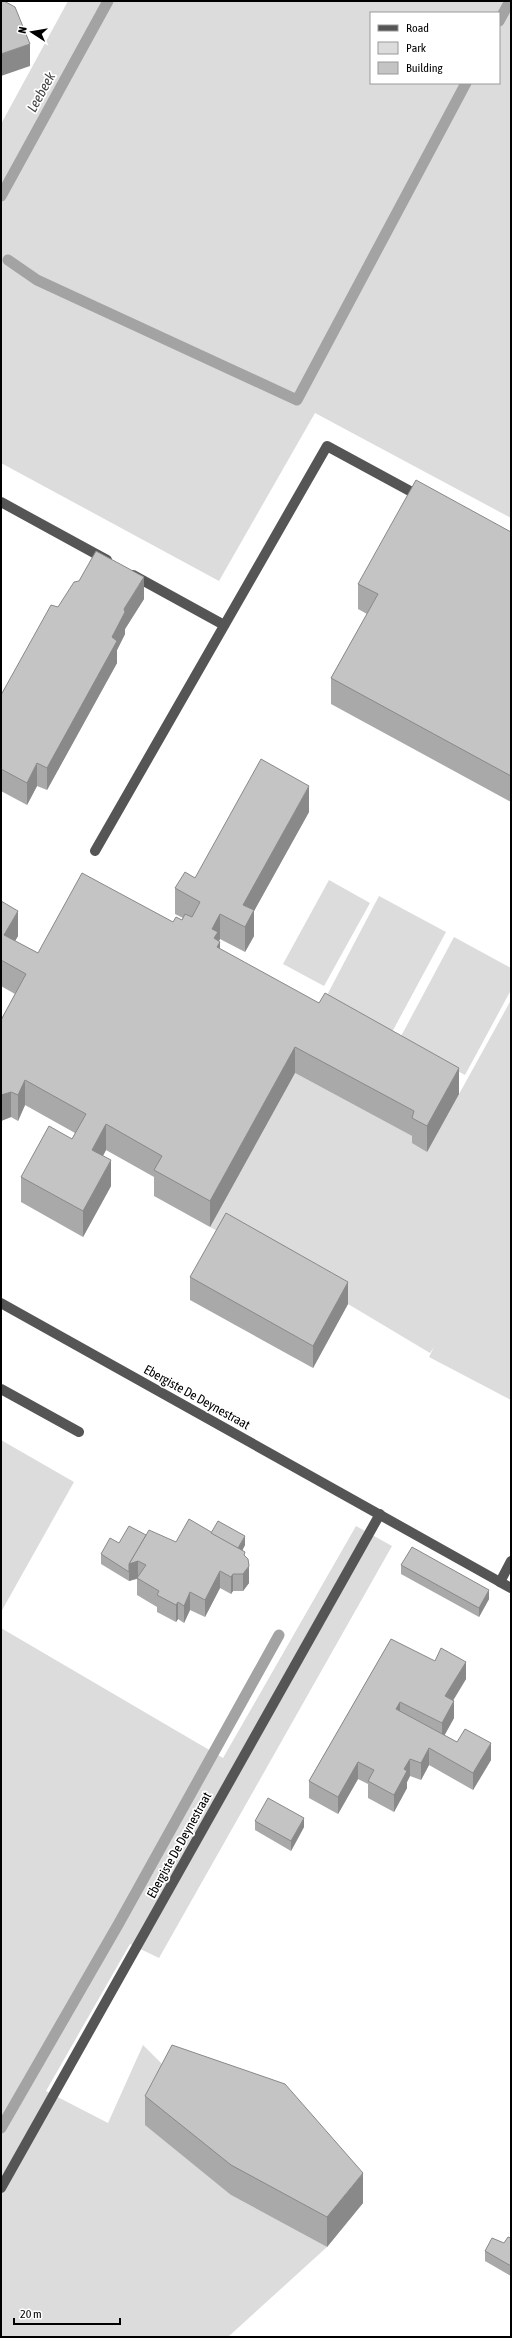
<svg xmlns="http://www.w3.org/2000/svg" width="512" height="2338" font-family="'Asap Condensed',sans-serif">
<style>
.green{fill:#dcdcdc;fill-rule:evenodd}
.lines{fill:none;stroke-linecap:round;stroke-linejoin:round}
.stream{stroke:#a3a3a3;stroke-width:11}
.minor{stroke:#555;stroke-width:10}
.wall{fill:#a9a9a9}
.shaded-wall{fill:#898989}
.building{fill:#c4c4c4;stroke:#898989}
.labels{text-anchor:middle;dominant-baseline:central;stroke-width:3.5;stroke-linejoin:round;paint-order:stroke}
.street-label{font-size:13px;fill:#000;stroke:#fff}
.water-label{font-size:14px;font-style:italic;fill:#444;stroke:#fff}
</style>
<rect width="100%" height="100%" fill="#fff"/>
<!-- green -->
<g class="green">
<path d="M68,1h443v517l-196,-105 -96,168 -218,-118v-339zM371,13h128v70h-128z"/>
<path d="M329,880l41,23 -46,83 -41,-22z"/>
<path d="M379,896l67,36 -55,102 -66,-35z"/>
<path d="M454,937l57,31v22l-46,85 -66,-35z"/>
<path d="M511,1000v400l-82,-43 5,-10 -4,6 -82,-49 -138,-77 85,-154 119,64 13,15z"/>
<path d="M1,1440l73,42 -73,130z"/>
<path d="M356,1526l36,20 -233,412 -29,-14 -84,147 62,32 35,-78 29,29 59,121 96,52 -99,90h-227v-709l222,130z"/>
</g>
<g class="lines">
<!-- stream -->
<g class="stream">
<path d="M499,21l11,-20"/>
<path d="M1,196l107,-195"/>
<path d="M8,260l29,20 260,120 169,-317"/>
<path d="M1,2128l118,-205 160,-288"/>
</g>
<!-- minor -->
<g class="minor">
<path d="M1,502l106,58"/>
<path d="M133,575l91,50"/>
<path d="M95,851l232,-405 94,51"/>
<path d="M1,1303l499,279 11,-21"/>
<path d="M1,1389l78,43"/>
<path d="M500,1582l11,6"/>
<path d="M1,2188l379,-674"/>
</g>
</g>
<!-- wall -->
<g class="wall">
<path d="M511,532v270l-180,-98v-26l36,-64 -9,-5v-25z"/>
<path d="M144,599l-19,30v5l-8,16v13l-70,127 -10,-4 -10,19 -26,-14v-96l57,-88z"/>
<path d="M309,812l-55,99v25l-9,16 -25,-13 -1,2 1,8 239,145 -32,58 -15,-9v-7l-117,-63 -85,154 -56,-31v-19l-48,-27 -3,6 8,30 -28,51 -62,-35v-25l51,-38 3,-6 -50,-28 -7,16 -7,-4 -10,4v-101l14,-26 -14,-8v-85l17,35 -3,5 23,12 144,-33 1,-2 -8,-4v-26l20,-10z"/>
<path d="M190,1277l158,27 -35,64 -123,-68z"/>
<path d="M211,1533l34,12 -3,6 3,5 4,27 -6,8h-10l-2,3 -11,-6 -15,29 -15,-7 -6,13 -6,-4 -2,3 -19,-10v-5l-20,-12v-16l-8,2 -28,-17v-10l18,-11 27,-8 30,7z"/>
<path d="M401,1565l88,34 -10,18 -78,-43z"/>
<path d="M391,1639l75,40 -13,22 1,17 -10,17 47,25 -18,30 -44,-25 -8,15 -11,-4 -3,6v6l-13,24 -26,-14v-14l-10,-5 -20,35 -29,-16v-17z"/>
<path d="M255,1821l49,6 -13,24 -36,-21z"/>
<path d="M145,2096l218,107 -36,44 -96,-52 -86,-70z"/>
<path d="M511,2238v38l-26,-15v-10l19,-8z"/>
</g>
<!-- shaded-wall -->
<g class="shaded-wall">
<path d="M30,44v22l-29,10v-22z"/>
<path d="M144,577v22l-19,30v5l-8,16v13l-70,127v-22l77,-159z"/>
<path d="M37,763v23l-10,19v-22z"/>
<path d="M309,786v26l-55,99v25l-9,16v-25l-2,-22z"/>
<path d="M18,911v25l-14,24v-25z"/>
<path d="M220,914v25l-2,4 2,-1v25l-8,-38z"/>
<path d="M295,1047v26l-85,154v-26z"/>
<path d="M459,1068v26l-32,58v-26z"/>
<path d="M25,1080v25l-7,16v-26z"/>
<path d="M11,1092v25l-10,4v-26z"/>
<path d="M106,1124v26l-14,25v-25z"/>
<path d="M111,1160v26l-28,51v-26z"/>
<path d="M348,1282v22l-35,64v-22z"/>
<path d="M245,1536v9l-10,19v-10z"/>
<path d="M138,1561v17l-9,3v-17z"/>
<path d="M249,1566v17l-6,8v-17z"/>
<path d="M220,1571v17l-15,29v-17z"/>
<path d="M233,1574v17l-2,3v-17z"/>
<path d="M489,1590v9l-10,18v-9z"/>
<path d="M190,1592v18l-6,13v-17z"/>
<path d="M178,1602v17l-2,3v-17z"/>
<path d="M466,1662v17l-21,34v-17z"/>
<path d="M454,1701v17l-12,22v-17z"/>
<path d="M400,1702v18l-4,-11z"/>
<path d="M491,1743v17l-18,30v-17z"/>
<path d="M429,1748v17l-8,15v-17z"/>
<path d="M410,1759v17l-3,6v6l-13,24v-17l10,-26z"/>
<path d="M358,1762v17l-20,35v-17z"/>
<path d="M304,1818v9l-13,24v-10z"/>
<path d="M363,2173v30l-36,44v-30z"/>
</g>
<!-- building -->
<g class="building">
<path d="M1,1h3l11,6 15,37 -29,10z"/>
<path d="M416,480l95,52v244l-180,-98 47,-84 -20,-10z"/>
<path d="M96,551l48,26 -20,32 1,3 -13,25 5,4 -70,127 -10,-5 -10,20 -26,-14v-74l50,-90 7,2 16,-25 5,-1z"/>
<path d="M261,759l48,27 -66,119 11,5 -9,17 -25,-13 -8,15 6,3 -4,6 6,4 -3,5 102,56 6,-10 134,75 -32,58 -15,-8 2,-7 -119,-64 -85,154 -56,-31 8,-14 -56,-32 -14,26 19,10 -28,51 -62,-34 28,-51 23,13 14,-25 -61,-34 -7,15 -7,-3 -10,3v-75l25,-46 -25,-14v-59l17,10 -14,24 34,18 44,-80 91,49 3,-5 6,3 3,-6 7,3 8,-15 -25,-14 10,-16 10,6z"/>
<path d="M226,1213l122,69 -35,64 -123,-69z"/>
<path d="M189,1519l56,33 -1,3 4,4 1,7 -6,8h-10l-2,3 -11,-6 -15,29 -15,-8 -6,14 -6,-4 -2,3 -19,-10 2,-4 -22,-13 9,-13 -8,-4 -9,3 20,-34 27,12z"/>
<path d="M218,1521l27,15 -7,12 -27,-15z"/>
<path d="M129,1526l17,9 -17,29v8l-28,-18 9,-16 9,5z"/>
<path d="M412,1547l77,43 -10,18 -78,-43z"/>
<path d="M391,1639l44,22 6,-13 25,14 -21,34 9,5 -12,22 -42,-21 -4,7 61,33 8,-13 26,14 -18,30 -44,-25 -8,15 -11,-4 -6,10 3,2 -13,24 -26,-14 6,-11 -16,-8 -20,35 -29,-16z"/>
<path d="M268,1798l36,20 -13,23 -36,-20z"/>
<path d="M172,2045l113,39 78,89 -36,44 -96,-52 -86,-69z"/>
<path d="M508,2237l3,1v28l-26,-15 7,-13 12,5z"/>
</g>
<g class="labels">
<!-- street labels -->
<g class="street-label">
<text transform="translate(197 1397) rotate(29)">Ebergiste De Deynestraat</text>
<text transform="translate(179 1845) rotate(-61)">Ebergiste De Deynestraat</text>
</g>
<!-- water labels -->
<g class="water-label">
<text transform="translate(41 92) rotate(-61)">Leebeek</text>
</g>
</g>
<!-- border -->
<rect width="512" height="2338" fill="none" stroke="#000000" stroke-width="4"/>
<!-- legend -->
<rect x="370" y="12" width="130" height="72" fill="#ffffff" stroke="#999999"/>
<rect x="378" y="25" width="20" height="6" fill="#555555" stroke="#999999"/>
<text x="406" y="32" font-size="12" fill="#000000">Road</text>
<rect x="378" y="42" width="20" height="12" fill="#dcdcdc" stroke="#999999"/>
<text x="406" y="52" font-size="12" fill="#000000">Park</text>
<rect x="378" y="62" width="20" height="12" fill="#c4c4c4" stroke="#999999"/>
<text x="406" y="72" font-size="12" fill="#000000">Building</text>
<!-- north arrow -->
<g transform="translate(32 32) rotate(282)" stroke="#ffffff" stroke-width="3" paint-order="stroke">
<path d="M0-3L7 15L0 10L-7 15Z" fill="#000000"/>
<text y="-6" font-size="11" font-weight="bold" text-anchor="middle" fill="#000000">N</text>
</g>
<!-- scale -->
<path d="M14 2318v6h106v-6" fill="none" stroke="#000000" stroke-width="2"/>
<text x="20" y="2318" font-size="12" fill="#000000" stroke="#ffffff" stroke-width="3" paint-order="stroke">20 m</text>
</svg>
